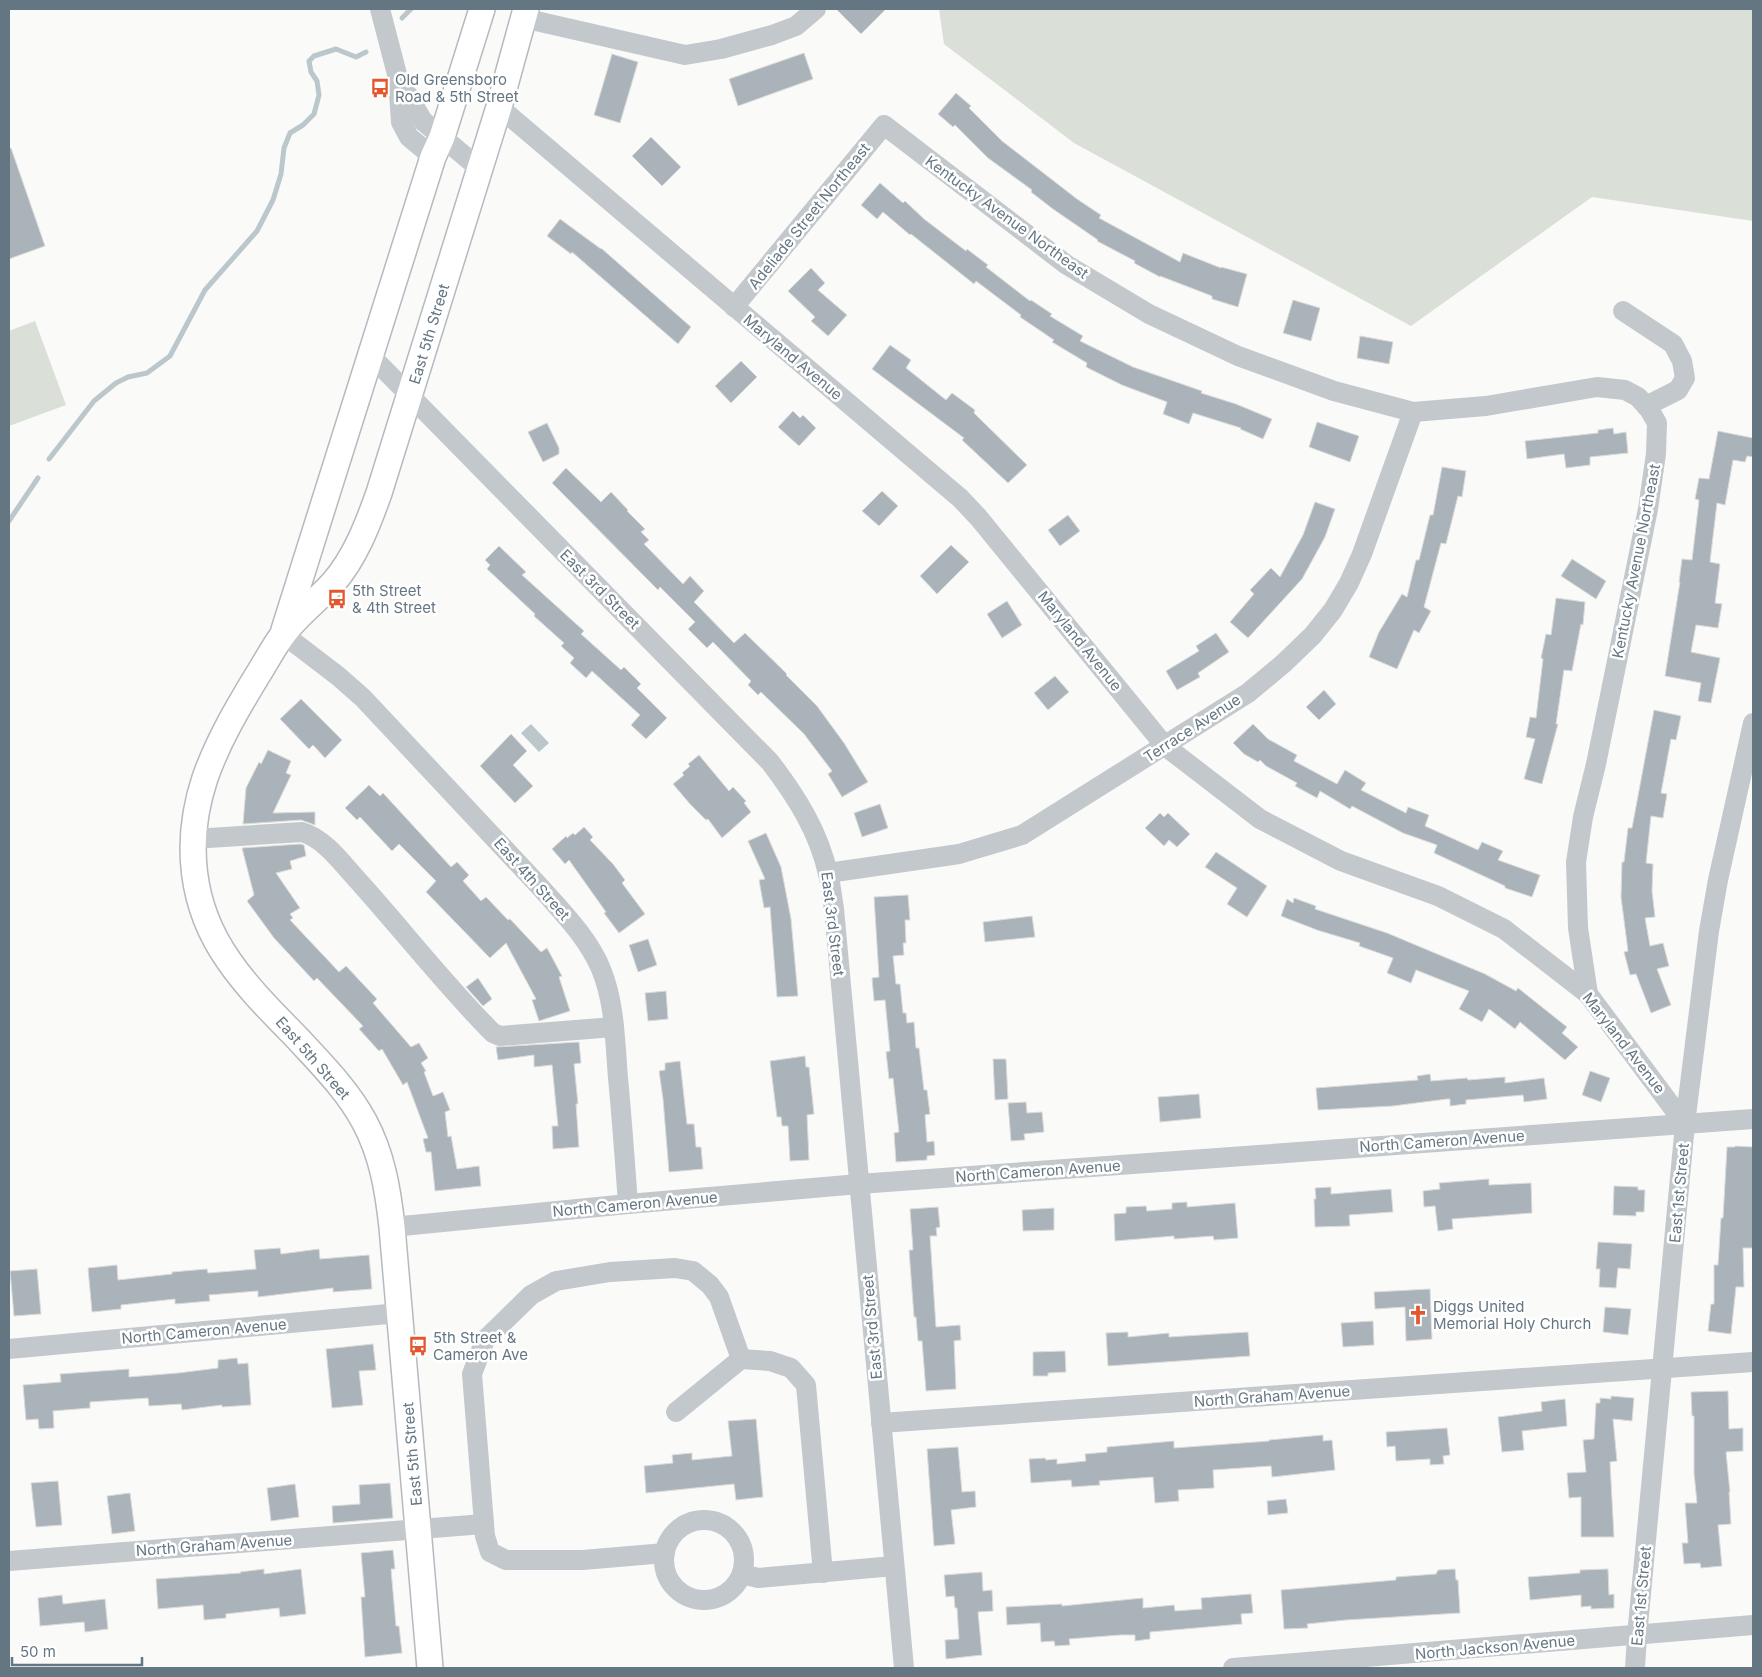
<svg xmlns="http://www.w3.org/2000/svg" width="1762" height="1677" font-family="Inter,sans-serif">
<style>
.green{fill:#dadfd7}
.water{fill:#bbc7cb}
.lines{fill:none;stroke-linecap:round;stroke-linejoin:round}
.stream{stroke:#bbc7cb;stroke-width:5}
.building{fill:#aab3b9;stroke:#dcdcda}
.major-casing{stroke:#b5babe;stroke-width:28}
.minor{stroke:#c3c8cc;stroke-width:20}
.major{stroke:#fff;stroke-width:25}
.labels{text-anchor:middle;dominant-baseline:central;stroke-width:5;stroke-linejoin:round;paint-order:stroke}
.poi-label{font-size:15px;fill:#657683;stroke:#fff;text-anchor:start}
.street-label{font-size:15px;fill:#657683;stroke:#fff}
</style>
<rect width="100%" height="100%" fill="#fafaf8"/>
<!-- green -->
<g class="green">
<path d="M939,9h814v212l-161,-24 -181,129 -337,-183 -130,-99z"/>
<path d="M35,321l31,84 -57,21v-95z"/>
</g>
<!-- water -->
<path class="water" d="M531,724l18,19 -10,9 -18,-19z"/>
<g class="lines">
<!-- stream -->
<g class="stream">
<path d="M402,18l9,-9"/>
<path d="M49,459l45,-58 22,-18 12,-6 19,-4 23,-17 35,-66 52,-59 16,-31 8,-26 3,-26 6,-15 13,-8 11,-11 5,-19 -2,-14 -6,-9 -2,-11 5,-5 22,-7 20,8 10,-5"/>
<path d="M9,521l29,-43"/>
</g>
</g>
<!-- building -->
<g class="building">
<path d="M836,9h50l-25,25z"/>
<path d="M804,53l9,26 -75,27 -9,-27z"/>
<path d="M612,54l26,8 -18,61 -26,-8z"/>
<path d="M956,93l15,13 -2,2 33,33 75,58 24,16 -2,3 81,44 3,-9 38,15v-1l26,7 -9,33 -26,-8v-3l-52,-20v1l-26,-14 1,-2 -38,-20 1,-1 -45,-31 -22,-17 1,-2 -44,-32 -33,-33 -2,2 -15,-13z"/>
<path d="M651,137l30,30 -19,19 -30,-30z"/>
<path d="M9,148h2l34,98 -36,13z"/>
<path d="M880,183l23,20 2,-2 19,18 42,32 1,-2 21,16 -2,2 44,34 1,-1 21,14 -2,2 33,20 -3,5 53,26 69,24 -1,2 35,11 36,15 -9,20 -23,-10 1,-1 -48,-15 -4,11 -26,-10 4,-12 -45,-17 -36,-18 1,-4 -35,-21 2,-2 -34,-23 1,-2 -45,-34 -2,3 -63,-50 -1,1 -27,-23 -6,7 -16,-14z"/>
<path d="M560,219l41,30v-1l90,79 -13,17 -106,-92 -1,2 -24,-18z"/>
<path d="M811,268l14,15 -7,7 29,25 -19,21 -17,-15 4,-4 -27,-26z"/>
<path d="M1293,300l27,8 -9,33 -28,-8z"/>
<path d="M1360,336l33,6 -4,22 -32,-6z"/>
<path d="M890,345l21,15 -5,8 40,32 6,-7 23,17 -1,3 53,52 -19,18 -46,-43 2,-2 -92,-69z"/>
<path d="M741,361l16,16 -26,26 -16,-17z"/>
<path d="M793,411l7,7 3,-3 13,13 -17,18 -21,-19z"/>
<path d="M1317,422l42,14 -9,26 -41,-15z"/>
<path d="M547,423l12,25v6l-16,8 -15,-30z"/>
<path d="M1613,428l1,6 12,-2 2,21 -38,4v8l-24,3 -2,-14 -37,5 -2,-18 73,-8v-3z"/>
<path d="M1718,431l35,7v19l-6,-1 -2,6 -12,-2 -8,45 -8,-2 -7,59 10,2 -5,39 7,1 -4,24 -22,-3 -5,27 29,6 -9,45 -13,-2 3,-18 -36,-7 15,-94h-1l3,-23 10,1 7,-60 -4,-1 4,-21 10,1z"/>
<path d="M1442,467l24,4 -4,26 -4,-1 -12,48 -5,-1 -17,64 7,4 -12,22 -5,-3 -17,39 -28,-12 10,-25 23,-38 5,3 9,-37h3l11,-45h3z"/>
<path d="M566,468l35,34 10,-10 17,18 -1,1 18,18 -4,3 8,8 -5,4 39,40 7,-8 14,15 -10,11 40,41 11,-10 42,41 -1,1 31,31 27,37 24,39 -26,15 -14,-23 4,-3 -28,-37 -43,-42 -3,3 -10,-10 3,-4 -38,-39 -6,6 -19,-19 7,-7 -35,-35 -2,3 -106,-107z"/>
<path d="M882,491l16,15 -19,20 -17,-15z"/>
<path d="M1315,502l20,7 -10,28 -23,42 -54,59 -18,-16 24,-28 -4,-4 21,-22 9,9 23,-42z"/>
<path d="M1068,515l12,16 -20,15 -12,-16z"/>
<path d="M951,545l18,17 -32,32 -17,-18z"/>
<path d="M499,546l27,26 -4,3 62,56 -3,3 40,36 3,-3 17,17 -4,4 30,30 -21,21 -15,-14 9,-10 -48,-44 -6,7 -16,-15 4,-5 -13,-12 3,-3 -30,-27 1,-2 -48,-45 3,-4 -5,-5z"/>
<path d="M1572,559l34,22 -10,18 -35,-23z"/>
<path d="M1556,598l29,4 -2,23 -2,-1 -9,47 -8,-1 -8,54h2l-16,60 -18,-5 11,-40 -9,-2 4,-20 6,1 7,-59 -2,-1 5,-24 5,1z"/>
<path d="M1007,601l15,24 -20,13 -15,-24z"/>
<path d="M1216,633l13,19 -31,21 2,4 -23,13 -11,-19 33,-20 -3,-5z"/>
<path d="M1055,676l14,16 -21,18 -14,-17z"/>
<path d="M1324,690l12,14 -17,16 -13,-13z"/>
<path d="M301,699l41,41 -17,18 -12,-13 -4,4 -29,-30z"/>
<path d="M1654,710l27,6 -5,24 -5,-1 -10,54 6,1 -4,24 -12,-2 -5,47 7,1 -1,27 3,26 -10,1 5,28 13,-3 6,23 -12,3 14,36 -20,8 -15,-39 -6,1 -6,-23 4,-1 -7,-54 1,-35h2l4,-34h4z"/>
<path d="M1253,724l15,15 29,16 -3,6 43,23 8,-14 21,13 -5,7 45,23 2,-6 21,8 -4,11 53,24 4,-8 21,9 -5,9 42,15 -8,22 -27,-9v-2l-71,-33 3,-8 -34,-12 -51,-27 -2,3 -30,-18 -3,7 -22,-12 2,-3 -31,-17 -6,-6 -2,2 -14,-8 -11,-11z"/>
<path d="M511,734l16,17 -14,14 20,21 -18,17 -35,-37z"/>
<path d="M268,750l23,11 -5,12 5,2 -18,38 42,-1v13l-14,-5 -58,4 3,-36 13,-26 2,2z"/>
<path d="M699,755l30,36 4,-4 13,14 -2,2 7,9 -29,26 -14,-19 -2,1 -16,-16 -17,-20 11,-9 -2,-2 8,-7 -2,-2z"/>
<path d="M369,785l11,11 3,-3 68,74 6,-5 12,13 -6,6 18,20 5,-4 22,23 2,-1 31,33 6,-4 15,28 -3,1 11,34 -31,10 -7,-21 4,-1 -30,-56 -16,15 -64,-66 10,-11 -37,-37 -7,7 -32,-34 -3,3 -12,-12z"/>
<path d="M880,804l8,24 -26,9 -8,-24z"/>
<path d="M1160,813l4,4 4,-4 22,21 -13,13 -8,-7 -5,6 -19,-18z"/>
<path d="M584,827l9,10 -3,3 23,24 12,16 -3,3 23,31 -26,19 -15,-20 2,-1 -37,-52 -4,4 -13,-15 14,-13 1,2 6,-5 2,2z"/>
<path d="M766,833l15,34 10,52 7,77 -21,1 -7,-90 -6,1 -5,-28 6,-1 -17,-38z"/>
<path d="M300,844l4,1 2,11 -16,5 2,8 -16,4 24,35 -10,6 3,4 -3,2 49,52 7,-6 31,33 -4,4 38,44 8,-4 9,15 -7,5 5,8 -2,1 9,24 10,-4 7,18 -5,2 3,25 3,-1 6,33 22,-3 2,20 -46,5 -4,-39h-5l-3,-13 5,-1 -21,-56 -4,3 -21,-36 -3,2 -20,-22 4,-3 -46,-48 -3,3 -40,-43 -27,-37 7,-6 -12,-47z"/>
<path d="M1216,852l51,34 -20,31 -20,-13 10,-16 -32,-21z"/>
<path d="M908,895l2,25h-5l1,23h-3l1,12 -11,1 3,28h4l3,29h3l1,10 7,-1 2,26h3l5,42h3l3,24 -5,1 2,27 7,-1 1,14 -8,1v4l-31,2 -2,-29 5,-1 -6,-54 -4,1 -3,-27 4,-1 -5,-51 -11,1 -2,-23 7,-1 -5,-80z"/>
<path d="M1294,898l22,8 -1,3 72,24 98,41 31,17 2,-3 49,39 -5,6 16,14 -13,13 -45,-38 -5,7 -26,-20 -7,13 -23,-13 10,-18 -53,-21 -5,13 -24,-10 6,-15 -34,-12 1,-3 -43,-13 -36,-14 6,-17 6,4z"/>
<path d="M1032,916l3,21 -50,5 -2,-20z"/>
<path d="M648,939l9,26 -19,7 -9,-27z"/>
<path d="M478,978l14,21 -9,7 -17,-19z"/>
<path d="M666,991l2,28 -20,2 -3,-28z"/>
<path d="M579,1042l2,21 -7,1 4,40h-2l3,43 -26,2 -1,-23h6l-6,-61 -18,2v-12l-36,5 -2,-13z"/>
<path d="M805,1056l1,11h3l5,47 -7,1 2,45 -19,1 -2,-35h-6l-1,-9h-4l-7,-56z"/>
<path d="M993,1059h13l2,40 -13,1z"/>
<path d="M680,1061l7,63h7l2,23h5l2,22 -34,3 -6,-73 -4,-28 6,-1v-7z"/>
<path d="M1590,1071l20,7 -9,24 -19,-7z"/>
<path d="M1430,1074l1,7 36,-3 1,2 37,-3v6l39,-5 3,21 -23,3 -1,-7 -57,5v4l-16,2v-7h-3l-54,7 -75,4 -2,-22 102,-8 -1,-4z"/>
<path d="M1199,1094l2,24 -41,4 -2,-25z"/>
<path d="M1026,1102l1,11 15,-1 2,20 -20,2 1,6 -14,1 -3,-38z"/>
<path d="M1735,1146l18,1v101h-10l1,39h-8l-5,47 -23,-3 3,-27h3v-39h4l3,-47h2l4,-71h8z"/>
<path d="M1489,1179v6l42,-2 1,30 -80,6 1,10 -15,2 -3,-25 -11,1 -1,-16 17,-2 -1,-6z"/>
<path d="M1614,1186l24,1v3h7l-1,22h-8v4l-23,-1z"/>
<path d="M1331,1187v7l60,-5 2,23 -44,3 1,11 -35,1 -1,-28h2l-1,-11z"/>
<path d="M1187,1202v5l48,-4 3,35 -24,2 -1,-4 -39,3v-3l-59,5 -1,-27 12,-1v-6l20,-1 1,5 25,-2v-6z"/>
<path d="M938,1207l2,20 -4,1 1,8h-7l6,91 24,-2 1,15 -7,1 2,48 -30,2 -4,-50h-4l-2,-24h-2l-5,-67h4l-3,-41z"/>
<path d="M1054,1208v22l-31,1 -1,-21z"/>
<path d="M1598,1242l34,2 -2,25 -12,-1 -2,20 -17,-1 1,-18h-4z"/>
<path d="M280,1248l1,6 38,-5 1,10 49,-4 3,34 -39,3v-4l-75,9v-6l-49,4 1,6 -35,3v-5l-54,6v4l-29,3 -4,-44 29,-3 1,15 54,-6v-2l35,-3 1,4 48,-4 -2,-19z"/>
<path d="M37,1269l4,45 -27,2 -4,-45z"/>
<path d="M1430,1289l2,50 -26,2 -1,-34 -30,2 -1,-17z"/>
<path d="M1605,1307l26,2 -3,26 -25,-3z"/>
<path d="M1373,1321l1,24 -31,2 -2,-24z"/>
<path d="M1128,1332v5l41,-4v4l79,-5 2,24 -142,10 -2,-33z"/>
<path d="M373,1344l3,26 -17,1 4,34 -31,3 -6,-59z"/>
<path d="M1065,1351l1,21 -18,1v3h-15v-24z"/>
<path d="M237,1358l1,6 10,-1 3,42 -29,2v-2l-40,5 -1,-6 -32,2 -1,-8 -58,4v6l-37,3 1,17 -15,1 -1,-10 -12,1 -3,-35 38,-3 -1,-8 69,-5v8l49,-4 40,-5v-8z"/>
<path d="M1728,1391l1,38 14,-1v23l-17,1 4,40h-1l2,32 -13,1 4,41 -21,2 -1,-5 -16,1 -2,-21h6l-3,-40h12l-3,-30v-57h-2l-1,-24z"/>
<path d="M1611,1396l23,2 -2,23 -19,-2 4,42 -7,1 4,75h-33v-40l-12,1 -2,-25 19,-1 -3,-32 11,-1 2,-36h4v-5l11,1z"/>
<path d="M1565,1399l2,27 -45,5 2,19 -22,2 -4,-35 44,-6 -1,-9z"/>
<path d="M756,1419l7,78 -27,3 -2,-16 -88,9 -2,-27 29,-3 -1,-8 20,-2v7l40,-4 -4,-35z"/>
<path d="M1447,1428l3,27 -7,1 1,8 -14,1v-6l-34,2 -1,-15 -8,1 -1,-15z"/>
<path d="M1323,1435v6l9,-1 3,30 -63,7 -1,-11 -58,4 1,18 -36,2 1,11 -24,2 -2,-26 -54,4 1,4 -28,2 -1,-7 -40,3 -2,-24 16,-1 1,2 11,-1v5l29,-3 -1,-7 22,-2v-5l67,-6v7l95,-7v-1z"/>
<path d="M958,1447l4,45 13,-1 1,16 -25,3 4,34 -21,2 -7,-97z"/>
<path d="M58,1481l4,44 -26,2 -5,-44z"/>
<path d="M390,1483l3,35 -60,5 -1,-17 28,-2 -1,-19z"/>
<path d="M295,1484l4,33 -28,4 -4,-33z"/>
<path d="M130,1493l5,38 -23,3 -5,-38z"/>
<path d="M1286,1499l2,14 -20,2 -1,-14z"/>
<path d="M393,1550l2,19h-4l5,57h3l3,27 -37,4 -4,-60h4l-4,-44z"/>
<path d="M264,1569v5l37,-5 5,45 -26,3 -1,-9 -53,6v4l-22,2 -1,-15 -45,4 -2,-30 85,-6 -1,-1z"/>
<path d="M1455,1569l1,11h2l2,33 -114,7 -39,4 1,4 -24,1 -3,-39 115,-10v-3l40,-3 2,-4z"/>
<path d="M1608,1569l1,26 5,-1v14l-23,1v-3l-10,1v-12l-51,5 -2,-23 52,-4v-3z"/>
<path d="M982,1572l1,19 9,-1 1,21 -15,1 4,43 -36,4 -1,-19 14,-1 -2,-31h-2l-1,-12 -8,1 -2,-22z"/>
<path d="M1251,1594l2,19 -12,1 1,10 -92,8v7l-15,2v-6h-15l-51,4 1,6 -15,1 -1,-5 -13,1 -1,-19 -33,2 -1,-18 56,-3v2l81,-8v10l31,-3 1,6 27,-2 -1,-11z"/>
<path d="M62,1595l1,9 42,-5 3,30 -23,3 -1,-10 -44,4 -2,-28z"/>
</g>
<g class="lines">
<defs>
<g id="major">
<path d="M284,630c49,-158 100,-315 149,-473l9,-20 40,-128"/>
<path d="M430,1668l-38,-441c-4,-37 -10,-73 -28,-106 -17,-31 -41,-55 -64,-80 -25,-26 -51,-51 -71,-80 -39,-55 -45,-120 -24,-183 13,-37 32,-69 52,-102 9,-14 16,-28 25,-40 14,-20 35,-35 51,-53 22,-25 35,-59 46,-90l120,-386 27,-98"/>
</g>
</defs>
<!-- major casing -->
<use href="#major" class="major-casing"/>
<!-- minor -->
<g class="minor">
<path d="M380,9l18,69 3,44 8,15 24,20"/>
<path d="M523,18l162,37 36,-6 51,-14 24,-9 20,-17"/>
<path d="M400,82l23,39 57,48"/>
<path d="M499,107l461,391 18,19 187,229 95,73 81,42 97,35 66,33 84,65 97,130"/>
<path d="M734,307l150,-182 183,140 82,49 89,42 96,35 79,21 73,-6 111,-19 28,3 13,7 11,12 8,14 -1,31 -8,55 -52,255 -13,53 -7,45 2,66 10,66"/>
<path d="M1623,311l50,33 9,17 3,17 -7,12 -32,16"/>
<path d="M371,356l399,406c26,34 49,70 58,112 3,11 4,23 6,35l70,759"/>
<path d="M283,634l55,42 25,22 179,191c22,25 46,49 59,80 14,34 14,73 17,109 4,42 7,84 10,126"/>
<path d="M193,839l109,-7c24,7 42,34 59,52 44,49 85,102 132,149l7,3 114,-9"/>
<path d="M828,873l131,-19 63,-19 226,-142 36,-30 29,-28 20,-25 16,-27 13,-29 51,-142"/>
<path d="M392,1227l236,-23 231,-20 894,-65"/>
<path d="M9,1349l390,-36"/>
<path d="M676,1412l65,-53 29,2 21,7 15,17 17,188"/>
<path d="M881,1423l872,-61"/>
<circle cx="704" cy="1560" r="40"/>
<path d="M665,1553l-82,7h-77l-16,-8 -5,-16 -13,-162 13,-34 46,-45 25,-14 54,-9 65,-4 18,3 17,14 9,12 22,62"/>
<path d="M9,1561l475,-37"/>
<path d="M742,1574l16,4 136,-12"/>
<path d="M1233,1668l520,-43"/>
<path d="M1635,1668l2,-32 48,-512 24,-193 9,-51 35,-157"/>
</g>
<!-- major -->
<use href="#major" class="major"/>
</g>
<!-- icons -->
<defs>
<symbol id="bus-bare" viewBox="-9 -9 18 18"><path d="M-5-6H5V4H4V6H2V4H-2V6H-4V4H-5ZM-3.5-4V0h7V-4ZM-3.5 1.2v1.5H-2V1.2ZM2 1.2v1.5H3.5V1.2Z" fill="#e4572e" stroke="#fff" stroke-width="2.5" paint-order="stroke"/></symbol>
<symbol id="church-bare" viewBox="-9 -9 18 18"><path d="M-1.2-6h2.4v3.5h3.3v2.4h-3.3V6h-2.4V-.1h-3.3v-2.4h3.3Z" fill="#e4572e" stroke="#fff" stroke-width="2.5" paint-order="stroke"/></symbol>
</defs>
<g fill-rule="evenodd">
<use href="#bus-bare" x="366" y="74" width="28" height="28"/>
<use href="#bus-bare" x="323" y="585" width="28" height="28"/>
<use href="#church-bare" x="1404" y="1301" width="28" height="28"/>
<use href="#bus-bare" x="404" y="1332" width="28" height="28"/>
</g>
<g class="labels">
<!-- poi labels -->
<g class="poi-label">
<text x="395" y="79">Old Greensboro<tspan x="395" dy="17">Road &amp; 5th Street</tspan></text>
<text x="352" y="590">5th Street<tspan x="352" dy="17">&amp; 4th Street</tspan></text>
<text x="1433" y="1306">Diggs United<tspan x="1433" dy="17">Memorial Holy Church</tspan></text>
<text x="433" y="1337">5th Street &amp;<tspan x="433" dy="17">Cameron Ave</tspan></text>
</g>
<!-- street labels -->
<g class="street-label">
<text transform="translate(809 216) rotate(-51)">Adeliade Street Northeast</text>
<text transform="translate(1007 217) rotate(36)">Kentucky Avenue Northeast</text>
<text transform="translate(429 334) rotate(-73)">East 5th Street</text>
<text transform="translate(793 357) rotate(40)">Maryland Avenue</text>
<text transform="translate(1636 561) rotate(-79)">Kentucky Avenue Northeast</text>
<text transform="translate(600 589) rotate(45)">East 3rd Street</text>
<text transform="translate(1080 641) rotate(51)">Maryland Avenue</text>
<text transform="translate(1192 728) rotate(-33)">Terrace Avenue</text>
<text transform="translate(532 879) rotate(48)">East 4th Street</text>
<text transform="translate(833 924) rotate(83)">East 3rd Street</text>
<text transform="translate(1624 1043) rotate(52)">Maryland Avenue</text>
<text transform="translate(313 1058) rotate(49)">East 5th Street</text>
<text transform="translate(1442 1141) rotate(-4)">North Cameron Avenue</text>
<text transform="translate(1038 1171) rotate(-4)">North Cameron Avenue</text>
<text transform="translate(1679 1193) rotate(-85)">East 1st Street</text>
<text transform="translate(635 1204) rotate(-5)">North Cameron Avenue</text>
<text transform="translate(872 1327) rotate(-95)">East 3rd Street</text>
<text transform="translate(204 1331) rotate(-5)">North Cameron Avenue</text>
<text transform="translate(1272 1396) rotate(-4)">North Graham Avenue</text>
<text transform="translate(412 1454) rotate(-95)">East 5th Street</text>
<text transform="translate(214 1545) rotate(-4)">North Graham Avenue</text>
<text transform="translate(1641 1596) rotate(-85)">East 1st Street</text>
<text transform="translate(1495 1647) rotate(-5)">North Jackson Avenue</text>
</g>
</g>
<!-- border -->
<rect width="1762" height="1677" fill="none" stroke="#657683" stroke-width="20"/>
<!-- scale -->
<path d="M12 1657v8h130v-8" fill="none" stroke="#657683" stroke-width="2.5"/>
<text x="20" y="1657" font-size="15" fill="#657683" stroke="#ffffff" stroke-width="4" paint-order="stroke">50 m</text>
</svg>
